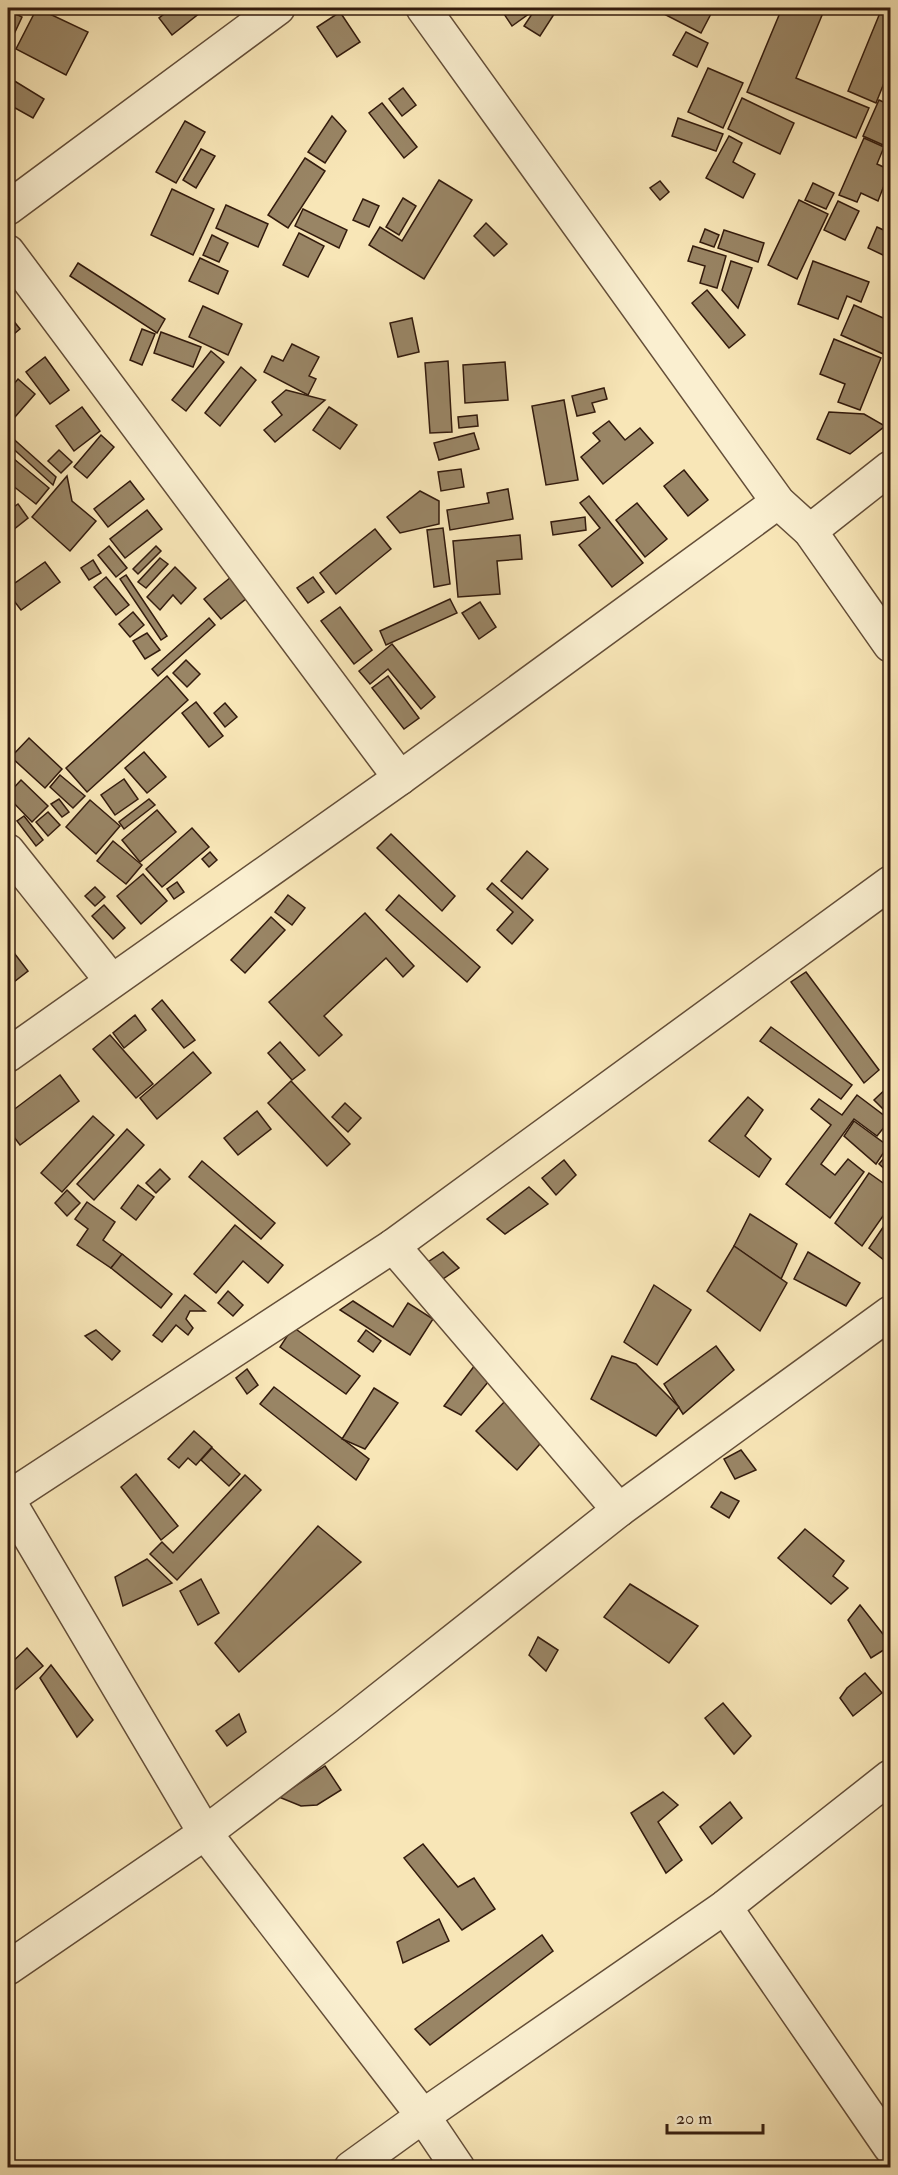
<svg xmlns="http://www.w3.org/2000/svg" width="898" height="2175" font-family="'IM FELL Double Pica',serif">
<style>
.building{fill:#998565;stroke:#331b0d;stroke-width:1.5}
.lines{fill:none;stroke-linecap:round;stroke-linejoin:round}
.minor-casing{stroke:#644e38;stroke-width:36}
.minor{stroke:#faefd0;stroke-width:33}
</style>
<rect width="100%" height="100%" fill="#f8e6b7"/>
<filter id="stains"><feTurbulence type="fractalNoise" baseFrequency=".00333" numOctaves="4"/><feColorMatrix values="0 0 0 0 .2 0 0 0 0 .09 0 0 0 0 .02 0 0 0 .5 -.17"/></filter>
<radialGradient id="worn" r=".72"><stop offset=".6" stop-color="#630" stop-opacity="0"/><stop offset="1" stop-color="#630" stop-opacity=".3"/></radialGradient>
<!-- building -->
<g class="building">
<path d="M37,8l51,24 -22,43 -50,-26z"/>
<path d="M172,8h26l3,4 -29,23 -13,-17z"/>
<path d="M500,8h26l4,5 -18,13z"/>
<path d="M536,8h22l-18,28 -16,-10z"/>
<path d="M663,8h51l-13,25 -41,-21z"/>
<path d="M782,8h43l-29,70 73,30 -13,30 -109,-46z"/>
<path d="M882,8h8v60l-14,35 -28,-12z"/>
<path d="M8,10l14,7 -14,30z"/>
<path d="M340,12l20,30 -23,15 -20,-30z"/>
<path d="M686,32l22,11 -11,24 -24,-12z"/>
<path d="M708,68l35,15 -20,45 -35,-16z"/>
<path d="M8,77l36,22 -11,19 -25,-14z"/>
<path d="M403,88l13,17 -14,11 -13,-17z"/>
<path d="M742,98l52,25 -14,31 -52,-25z"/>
<path d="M879,100l11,5v43l-27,-12z"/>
<path d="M382,103l35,44 -13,11 -35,-45z"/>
<path d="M332,116l14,15 -21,32 -17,-11z"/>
<path d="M678,118l45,16 -7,17 -44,-15z"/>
<path d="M185,121l20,11 -29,51 -20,-11z"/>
<path d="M729,136l13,7 -9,19 22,12 -12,24 -37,-20z"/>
<path d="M864,138l20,9 -7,17 13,6 -12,31 -17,-8 -4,9 -18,-7z"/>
<path d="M201,149l14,7 -19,32 -13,-8z"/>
<path d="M305,158l20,13 -37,57 -20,-13z"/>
<path d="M439,180l33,20 -48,79 -55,-34 11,-18 22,14z"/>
<path d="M660,181l9,11 -9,8 -10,-12z"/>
<path d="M813,183l21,10 -8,16 -21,-9z"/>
<path d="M172,189l42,20 -21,46 -42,-20z"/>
<path d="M403,198l13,8 -17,29 -13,-8z"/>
<path d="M363,199l16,7 -10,21 -16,-7z"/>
<path d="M799,200l29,14 -31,65 -29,-14z"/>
<path d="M838,201l21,10 -14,29 -21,-10z"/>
<path d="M226,205l42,19 -10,23 -42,-19z"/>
<path d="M303,209l44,21 -8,18 -44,-22z"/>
<path d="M486,223l21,21 -13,12 -20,-20z"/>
<path d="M877,227l13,6v12l-5,11 -17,-8z"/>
<path d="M705,229l14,6 -5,12 -14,-5z"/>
<path d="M724,230l40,13 -6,19 -40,-14z"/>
<path d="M299,233l25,13 -16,31 -25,-12z"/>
<path d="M212,235l16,8 -9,19 -16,-7z"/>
<path d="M693,246l33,10 -9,32 -17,-5 5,-17 -17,-5z"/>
<path d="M200,258l28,13 -10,23 -29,-13z"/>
<path d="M731,261l21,7 -14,40 -16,-18z"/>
<path d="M813,261l56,21 -8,20 -14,-6 -9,23 -40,-15z"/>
<path d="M78,263l87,56 -8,14 -87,-57z"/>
<path d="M707,290l38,45 -16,13 -37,-45z"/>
<path d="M854,305l36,16v36l-49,-22z"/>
<path d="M203,306l39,18 -14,31 -39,-18z"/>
<path d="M8,314l12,15 -12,10z"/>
<path d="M412,318l7,34 -21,5 -8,-34z"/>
<path d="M142,329l13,5 -13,31 -12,-5z"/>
<path d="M161,332l40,15 -8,20 -39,-14z"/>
<path d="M834,339l47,19 -21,52 -22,-8 7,-18 -25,-10z"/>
<path d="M292,344l27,13 -10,19 7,3 -8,16 -44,-23 8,-16 11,5z"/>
<path d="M211,351l13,11 -38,49 -14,-11z"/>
<path d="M45,357l24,33 -19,14 -24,-32z"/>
<path d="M448,361l4,71 -22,1 -5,-70z"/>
<path d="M505,362l3,38 -43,3 -2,-38z"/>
<path d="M241,367l15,13 -36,46 -15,-13z"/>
<path d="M18,379l17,15 -27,31v-34z"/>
<path d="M604,388l3,11 -15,4 3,9 -18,4 -5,-20z"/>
<path d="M286,390l39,10 -50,42 -11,-12 18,-15 -10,-13z"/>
<path d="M564,400l14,80 -32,5 -14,-79z"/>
<path d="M82,407l18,24 -26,20 -18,-25z"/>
<path d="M329,407l28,18 -17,24 -27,-19z"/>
<path d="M829,412l35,2 21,12 -35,28 -33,-15z"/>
<path d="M477,415l1,11 -19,2 -1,-11z"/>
<path d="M609,421l16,19 15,-12 13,15 -50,41 -22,-27 19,-16 -7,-8z"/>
<path d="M474,433l5,16 -40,11 -5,-17z"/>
<path d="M8,434l48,43 -3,8 -45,-41z"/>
<path d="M101,435l13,12 -27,31 -13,-11z"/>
<path d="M59,450l13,12 -11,11 -13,-12z"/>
<path d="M8,454l41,34 -13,16 -28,-22z"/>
<path d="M461,469l3,18 -23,4 -3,-19z"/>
<path d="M684,470l24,30 -20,16 -24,-30z"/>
<path d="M67,476l5,25 24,20 -26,30 -38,-34z"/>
<path d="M130,481l14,18 -36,28 -14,-18z"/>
<path d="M508,489l5,30 -63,11 -3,-20 42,-7 -2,-10z"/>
<path d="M420,491l19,10v23l-39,9 -13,-16z"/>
<path d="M589,496l54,67 -31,24 -33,-42 21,-17 -20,-25z"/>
<path d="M637,503l30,36 -22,18 -29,-37z"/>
<path d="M18,504l10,14 -20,16v-23z"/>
<path d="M147,510l15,19 -37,29 -15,-19z"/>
<path d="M585,517l1,13 -33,5 -2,-13z"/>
<path d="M443,528l7,56 -16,3 -7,-57z"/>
<path d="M375,529l16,20 -55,45 -16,-21z"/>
<path d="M520,535l2,24 -25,2 3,33 -42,3 -5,-56z"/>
<path d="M109,546l18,22 -11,9 -18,-22z"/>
<path d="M156,546l5,5 -23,23 -5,-5z"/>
<path d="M160,558l8,6 -22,24 -8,-6z"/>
<path d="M93,560l8,13 -12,7 -8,-12z"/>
<path d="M45,562l15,20 -39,28 -13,-17v-5z"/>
<path d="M175,567l21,21 -15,16 -8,-9 -13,15 -13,-13z"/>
<path d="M126,575l41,61 -6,4 -41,-61z"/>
<path d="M106,577l23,28 -13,10 -22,-28z"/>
<path d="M231,577l16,21 -26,21 -17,-20z"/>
<path d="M313,577l11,15 -16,11 -11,-15z"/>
<path d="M450,599l7,14 -71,32 -6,-14z"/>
<path d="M480,602l16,25 -17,12 -17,-26z"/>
<path d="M340,607l32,43 -18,14 -33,-43z"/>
<path d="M133,612l11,13 -14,12 -11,-13z"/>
<path d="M209,618l6,7 -57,51 -6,-7z"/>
<path d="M147,633l13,17 -15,9 -12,-18z"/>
<path d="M392,644l43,53 -14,12 -33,-40 -18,15 -11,-13z"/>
<path d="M186,660l14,14 -13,13 -14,-14z"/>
<path d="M167,676l21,24 -101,92 -21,-24z"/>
<path d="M388,676l31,42 -15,11 -32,-41z"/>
<path d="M196,702l27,34 -14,11 -27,-34z"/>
<path d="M225,703l12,14 -12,10 -11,-14z"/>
<path d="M29,738l33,31 -17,19 -34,-31z"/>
<path d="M144,752l22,25 -19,16 -22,-25z"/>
<path d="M60,775l25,21 -12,12 -23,-21z"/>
<path d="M124,779l14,20 -23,16 -14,-20z"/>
<path d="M21,780l27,26 -16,16 -24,-25v-3z"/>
<path d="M59,799l10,13 -7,5 -11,-13z"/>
<path d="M149,799l6,6 -31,24 -5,-7z"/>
<path d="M90,800l30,26 -24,28 -30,-27z"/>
<path d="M157,810l19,22 -36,30 -18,-22z"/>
<path d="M48,812l12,13 -12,11 -12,-14z"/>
<path d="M24,816l19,24 -7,6 -19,-25z"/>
<path d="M192,828l17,19 -47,40 -16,-18z"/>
<path d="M391,834l64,62 -13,15 -65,-63z"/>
<path d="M113,841l29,24 -16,19 -29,-23z"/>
<path d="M527,851l21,18 -26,30 -21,-18z"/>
<path d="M210,852l7,8 -8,7 -7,-8z"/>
<path d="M143,874l24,27 -26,23 -24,-28z"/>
<path d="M177,882l7,10 -10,7 -7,-10z"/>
<path d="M492,883l41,37 -21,24 -15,-14 16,-18 -26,-23z"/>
<path d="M95,887l10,10 -10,9 -10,-10z"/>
<path d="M288,895l17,13 -13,17 -17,-13z"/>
<path d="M399,895l81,72 -13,15 -81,-72z"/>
<path d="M104,905l21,23 -12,11 -21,-23z"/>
<path d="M365,913l49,53 -11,11 -17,-19 -62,58 18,19 -23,21 -50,-54z"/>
<path d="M271,917l14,13 -40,43 -14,-13z"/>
<path d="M8,945l20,26 -18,14 -2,-3z"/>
<path d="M806,972l73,98 -15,13 -73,-101z"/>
<path d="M162,1000l33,40 -11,8 -32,-39z"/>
<path d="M135,1015l11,15 -22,18 -11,-15z"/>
<path d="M771,1027l81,58 -11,14 -81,-58z"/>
<path d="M110,1035l43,49 -17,14 -43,-49z"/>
<path d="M280,1042l25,28 -13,10 -24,-27z"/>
<path d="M193,1052l18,21 -54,46 -17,-21z"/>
<path d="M60,1075l19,26 -59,44 -12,-16v-15z"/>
<path d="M291,1081l59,63 -23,22 -59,-63z"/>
<path d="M890,1085v29l-1,1 -15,-15z"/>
<path d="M857,1095l33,25 -13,16 -23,-17 -33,45 14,11 13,-16 16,13 -34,46 -44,-34 45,-59 -20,-16 8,-10 23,16z"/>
<path d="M748,1097l15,13 -18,26 26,23 -12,18 -50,-36z"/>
<path d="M345,1103l16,15 -13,14 -16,-15z"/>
<path d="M257,1111l14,18 -33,26 -14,-17z"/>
<path d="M93,1116l21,19 -52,57 -21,-19z"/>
<path d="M854,1121l34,25 -12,18 -32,-28z"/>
<path d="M127,1129l17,16 -50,55 -17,-16z"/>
<path d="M890,1151v23l-11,-10z"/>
<path d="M564,1160l12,15 -20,20 -14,-17z"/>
<path d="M202,1161l73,62 -14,16 -72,-62z"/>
<path d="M160,1169l10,10 -14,14 -10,-10z"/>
<path d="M869,1173l21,15v18l-28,40 -27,-23z"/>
<path d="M138,1185l16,12 -18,23 -15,-12z"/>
<path d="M529,1187l19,17 -43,30 -18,-15z"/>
<path d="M67,1190l13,13 -13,13 -12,-13z"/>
<path d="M87,1202l28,20 -12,18 20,15 -12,13 -34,-23 11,-16 -13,-10z"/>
<path d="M750,1214l47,30 -16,35 -47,-33z"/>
<path d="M890,1217v48l-21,-17z"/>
<path d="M235,1225l48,40 -15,18 -25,-22 -27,32 -22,-19z"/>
<path d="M734,1246l53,37 -27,48 -53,-40z"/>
<path d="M443,1252l16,16 -19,13 -15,-17z"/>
<path d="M808,1252l52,31 -14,23 -52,-27z"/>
<path d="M122,1254l50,40 -11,14 -50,-40z"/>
<path d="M654,1285l37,25 -34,55 -33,-23z"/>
<path d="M228,1291l15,14 -10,11 -15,-13z"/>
<path d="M185,1295l20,16h-15l-4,8 7,9 -5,7 -12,-10 -14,17 -9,-7z"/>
<path d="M353,1301l40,26 15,-24 25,16 -23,36 -70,-45z"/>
<path d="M293,1327l67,49 -14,18 -66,-47z"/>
<path d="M96,1330l24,21 -8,9 -27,-24z"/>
<path d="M366,1330l15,11 -8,11 -15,-11z"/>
<path d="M716,1346l18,24 -51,44 -19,-30z"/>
<path d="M612,1356l24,8 43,43 -23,29 -65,-37z"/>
<path d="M475,1365l18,11 -32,39 -17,-9z"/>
<path d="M247,1369l11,16 -11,9 -11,-16z"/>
<path d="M274,1387l95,72 -13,21 -96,-76z"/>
<path d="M374,1388l24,15 -33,46 -23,-10z"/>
<path d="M509,1397l38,39 -30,34 -41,-39z"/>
<path d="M194,1431l18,16 -16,18 -8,-7 -9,10 -11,-9z"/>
<path d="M212,1448l28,26 -11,12 -28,-26z"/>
<path d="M741,1450l15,20 -21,9 -11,-20z"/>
<path d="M136,1474l42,52 -17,14 -40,-53z"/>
<path d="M245,1475l16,15 -84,90 -27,-26 12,-12 11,11z"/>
<path d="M721,1492l18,9 -10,17 -18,-11z"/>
<path d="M318,1526l43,36 -122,110 -24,-29z"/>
<path d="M805,1529l39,32 -11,15 15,12 -17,16 -53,-46z"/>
<path d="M147,1559l25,24 -49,23 -8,-29z"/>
<path d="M201,1579l18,34 -21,12 -18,-34z"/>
<path d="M630,1584l68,42 -29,37 -65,-46z"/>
<path d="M860,1605l30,38v3l-19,12 -23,-38z"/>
<path d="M538,1637l20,13 -12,21 -17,-16z"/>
<path d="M27,1648l16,18 -28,24 -7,-9v-15z"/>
<path d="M51,1665l42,55 -16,17 -37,-59z"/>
<path d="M865,1673l17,20 -29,23 -13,-18 7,-10z"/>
<path d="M723,1703l28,33 -17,18 -29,-36z"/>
<path d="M239,1714l7,18 -19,14 -11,-15z"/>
<path d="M325,1766l16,24 -24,15 -16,1 -22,-9z"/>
<path d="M663,1792l15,13 -20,17 24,38 -16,13 -35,-60z"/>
<path d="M730,1802l12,16 -30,26 -12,-17z"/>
<path d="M423,1844l35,43 16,-9 21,31 -33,21 -58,-72z"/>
<path d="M439,1919l10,22 -46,22 -6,-21z"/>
<path d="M542,1935l11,16 -123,94 -15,-16z"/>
</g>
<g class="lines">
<defs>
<g id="minor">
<path d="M423,8l355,494 32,29 80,114"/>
<path d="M8,208l270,-200"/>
<path d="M8,252l392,526"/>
<path d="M810,531l80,-63"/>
<path d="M8,851l103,129"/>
<path d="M8,1055l392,-277 378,-276"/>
<path d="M393,1246l226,264"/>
<path d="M8,1498l385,-252 497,-363"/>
<path d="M8,1500l197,333 218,283 35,52"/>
<path d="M725,1907l165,240"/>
<path d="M8,1968l197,-135 141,-107 273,-216 271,-197"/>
<path d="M351,2168l72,-52 302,-209 165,-130"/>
</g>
</defs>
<!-- minor casing -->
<use href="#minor" class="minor-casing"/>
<!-- minor -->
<use href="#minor" class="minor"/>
</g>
<!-- margin -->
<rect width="898" height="2175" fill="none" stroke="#f8e6b7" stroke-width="30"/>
<rect x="9" y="9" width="880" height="2157" fill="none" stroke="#331b0d" stroke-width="3"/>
<rect x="15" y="15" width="868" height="2145" fill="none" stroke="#331b0d" stroke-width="1.5"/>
<!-- scale -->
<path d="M667 2124v9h96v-9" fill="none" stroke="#331b0d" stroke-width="3"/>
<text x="676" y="2124" font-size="18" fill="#331b0d" stroke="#faefd0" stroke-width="4.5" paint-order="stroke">20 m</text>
<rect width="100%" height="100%" filter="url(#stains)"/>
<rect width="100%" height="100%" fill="url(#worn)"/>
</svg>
